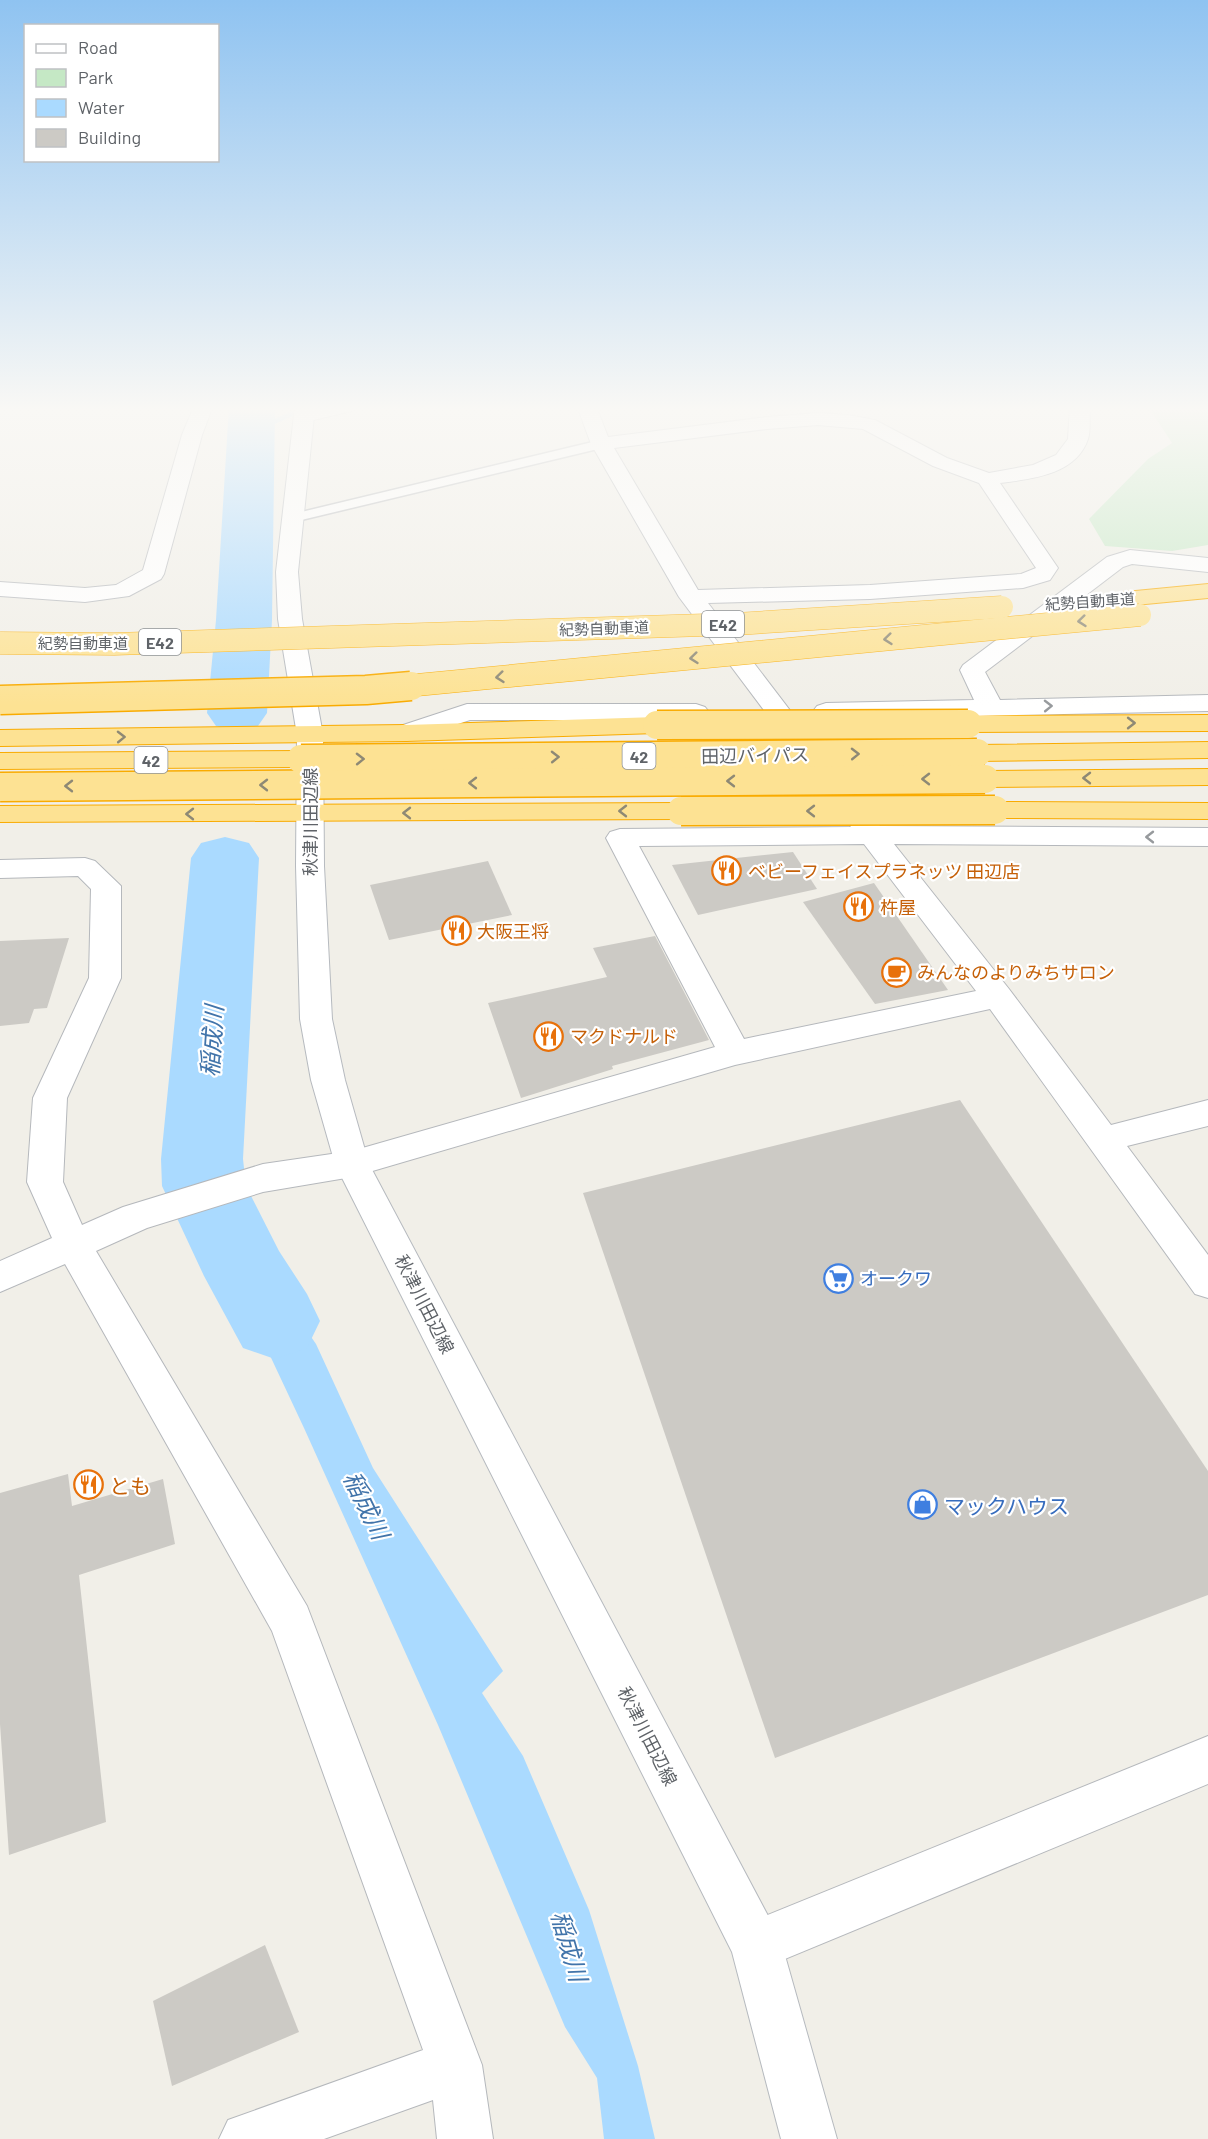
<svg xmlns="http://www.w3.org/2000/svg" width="1208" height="2139" font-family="Barlow,'Noto Sans JP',sans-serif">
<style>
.green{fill:#c5e8c5}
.water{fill:#aadaff}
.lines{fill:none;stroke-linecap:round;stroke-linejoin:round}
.stream{fill:#aadaff;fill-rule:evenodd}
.river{fill:#aadaff;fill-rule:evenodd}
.building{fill:#cccac5}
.lane-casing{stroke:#b5b8bc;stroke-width:3}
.street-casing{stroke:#b5b8bc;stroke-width:2}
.secondary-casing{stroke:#b6babf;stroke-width:2}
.highway-casing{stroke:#f9ab00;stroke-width:2}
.lane{fill:#fff;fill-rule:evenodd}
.street{fill:#fff;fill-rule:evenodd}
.secondary{fill:#fff;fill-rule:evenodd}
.highway{fill:#fde293;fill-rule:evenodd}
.highway-bridge-far1-casing{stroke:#f9ab00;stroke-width:23;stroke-linecap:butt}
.highway-bridge-casing{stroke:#f9ab00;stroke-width:31;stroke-linecap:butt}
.highway-bridge-far1{stroke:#fde293;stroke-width:22}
.highway-bridge{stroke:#fde293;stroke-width:28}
.oneway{stroke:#8e8975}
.oneway2{stroke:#979a9d}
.labels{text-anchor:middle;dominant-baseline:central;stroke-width:4.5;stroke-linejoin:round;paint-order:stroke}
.far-street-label{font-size:15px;fill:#5f6368;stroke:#fff}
.shield{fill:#fff;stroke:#8f9295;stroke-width:1.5}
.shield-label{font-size:16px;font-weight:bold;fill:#5f6368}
.street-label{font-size:18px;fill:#5f6368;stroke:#fff}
.food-label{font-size:18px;fill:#c56008;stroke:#fff;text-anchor:start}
.shop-label{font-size:18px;fill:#366cbe;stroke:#fff;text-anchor:start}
.near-food-label{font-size:21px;fill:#c56008;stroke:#fff;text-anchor:start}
.near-shop-label{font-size:21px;fill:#366cbe;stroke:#fff;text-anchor:start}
.near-water-label{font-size:24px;font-style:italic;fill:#4174aa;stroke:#fff}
</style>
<rect width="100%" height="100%" fill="#f1efe8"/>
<!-- green -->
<path class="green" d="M1148,406h60v139l-36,6 -67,-5 -16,-27 59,-60 24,-16z"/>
<!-- water -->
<path class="water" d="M232,1222l84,122 57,124 130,203 -21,22 41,63 66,154 49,156 17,73h-51l-7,-61 -32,-51 -127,-302 -134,-297 -93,-198z"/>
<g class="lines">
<!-- stream -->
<path class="stream" d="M304,406l9,1 -59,26 -7,-2z"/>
<!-- river -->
<g class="river">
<path d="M229,406h46l-3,214 -5,93 -9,13 -21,5 -21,-5 -9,-13 9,-93z"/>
<path d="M225,837l24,6 10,15 -16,301 3,27 33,65 28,43 13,27 -13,27 -32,11 -32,-11 -39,-72 -42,-90 -1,-27 30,-301 10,-15z"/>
</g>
</g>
<!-- building -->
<g class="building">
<path d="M793,852l24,37 -119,26 -26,-50z"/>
<path d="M488,861l24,54 -123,25 -19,-55z"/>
<path d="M874,883l74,107 -73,14 -72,-102z"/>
<path d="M655,936l54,104 -97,26 1,3 -92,29 -33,-95 119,-26 -14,-29z"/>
<path d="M69,938l-22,70 -13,1 -5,14 -29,3v-85z"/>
<path d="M960,1100l248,371v124l-433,163 -192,-565z"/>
<path d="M68,1474l4,32 91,-27 12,65 -96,31 27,247 -97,33 -9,-131v-231z"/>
<path d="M265,1945l34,87 -127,54 -19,-85z"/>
</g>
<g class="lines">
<defs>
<path id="lane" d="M601,440l5,1 2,3 -2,3 -313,75 -7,-4 7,-4z"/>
<g id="street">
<path d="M194,406h19l-11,29 -38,139 -3,5 -32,17 -44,6 -85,-6v-14l85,6 31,-3 27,-15 39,-135z"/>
<path d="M322,406h36l-2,4 -51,12 -7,-2 -3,-4 3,-4z"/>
<path d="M577,406h19l12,31 159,-20 51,-4 30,2 27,5 72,38 42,15 44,-8 23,-10 12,-16 2,-33h20c-1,11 1,23 -2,33 -12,36 -57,40 -88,44l58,85 -8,12 -27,8 -153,11 -162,4 110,144 -4,6 -9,2 -9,-2 -117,-156 -88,-153zM818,425l45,4 70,37 46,17 57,85 -15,6 -151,11 -172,5 -84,-142 153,-19z"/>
<path d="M1130,550l78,8v14l-76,-8 -9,3 -138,105 15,28 208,-5v16l-382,8 -9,-3 -4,-5 4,-5 9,-3 148,-3 -14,-30 3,-5 144,-108z"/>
<path d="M467,704h229l9,3 4,5 -4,5 -9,3h-226l-64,21 -9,-2 -4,-6 4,-6z"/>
<path d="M836,780l10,2 34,44 328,2v18l-314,-2 115,145 102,136 97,-25v26l-81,20 81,109v43l-13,-4 -205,-285 -255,56 -383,112 -89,15 -116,36 -51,23 211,355 175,459 11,74h-56l-4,-39 -109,39h-105l9,-19 195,-70 -151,-419 -207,-367 -65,28v-31l52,-23 -25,-56 6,-84 56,-120 2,-89 -13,-13 -78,2v-18l85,-2 10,3 26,25v92l-54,120 -4,84 19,43 41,-18 140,-43 89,-13 363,-104 -109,-209 4,-6 10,-3 231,-2 -29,-39 4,-6zM864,844l112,147 -232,48 -105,-193z"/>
<path d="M1208,1736v48l-452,187 -18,-8 -8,-18 8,-18z"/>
</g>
<path id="secondary" d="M295,406h20l-17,166 4,47 21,116 1,131 8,153 13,61 24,84 405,763 8,18 55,194h-56l-49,-187 -397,-788 -24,-84 -11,-61 -4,-153 1,-131 -19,-116 -2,-47z"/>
<g id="highway">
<path d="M1208,584v14l-83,8 -8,-2 -4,-5 4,-5 8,-2z"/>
<path d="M1208,715v16l-240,1 -9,-3 -4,-5 4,-5 9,-3z"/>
<path d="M657,717l9,3 4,5 -4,5 -9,3 -251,8 -406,5v-16l406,-5z"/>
<path d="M1208,742v16l-231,3 -9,-2 -4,-6 4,-6 9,-2z"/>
<path d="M301,751l9,2 4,6 -4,6 -9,2 -301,2v-16z"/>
<path d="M1208,769v16l-223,2 -10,-2 -3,-6 3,-6 10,-2z"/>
<path d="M995,802l213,1v16l-213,-1 -10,-2 -4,-6 4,-6z"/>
<path d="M681,803l10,2 4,6 -4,6 -10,2 -681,3v-16z"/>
</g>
</defs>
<!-- lane casing -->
<use href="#lane" class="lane-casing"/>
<!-- street casing -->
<use href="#street" class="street-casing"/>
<!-- secondary casing -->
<use href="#secondary" class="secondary-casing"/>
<!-- highway casing -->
<use href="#highway" class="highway-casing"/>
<!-- lane -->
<use href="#lane" class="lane"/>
<!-- street -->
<use href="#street" class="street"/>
<!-- secondary -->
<use href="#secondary" class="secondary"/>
<!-- highway -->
<use href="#highway" class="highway"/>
<defs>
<g id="highway-bridge-far1">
<path d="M0,643l114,1 622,-20 266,-17"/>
<path d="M396,687l744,-72"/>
</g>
<g id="highway-bridge">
<path d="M0,700l366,-10 45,-4"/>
<path d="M657,725l311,-1"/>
<path d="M301,759l676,-6"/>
<path d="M0,787l985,-8"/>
<path d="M681,811l314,-1"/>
</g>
</defs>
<!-- highway-bridge-far1 casing -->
<use href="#highway-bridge-far1" class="highway-bridge-far1-casing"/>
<!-- highway-bridge casing -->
<use href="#highway-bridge" class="highway-bridge-casing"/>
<!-- highway-bridge-far1 -->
<use href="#highway-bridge-far1" class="highway-bridge-far1"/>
<!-- highway-bridge -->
<use href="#highway-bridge" class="highway-bridge"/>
</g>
<!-- one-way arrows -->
<defs><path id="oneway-chevron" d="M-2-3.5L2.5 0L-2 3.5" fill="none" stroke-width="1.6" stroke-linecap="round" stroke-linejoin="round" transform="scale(1.5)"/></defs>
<g class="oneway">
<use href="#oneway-chevron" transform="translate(1082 621) rotate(174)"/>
<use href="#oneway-chevron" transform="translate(888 639) rotate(174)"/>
<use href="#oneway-chevron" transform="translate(694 658) rotate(174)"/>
<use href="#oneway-chevron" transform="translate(500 677) rotate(174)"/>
<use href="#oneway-chevron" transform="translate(1131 723)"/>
<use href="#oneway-chevron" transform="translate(121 737) rotate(-1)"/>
<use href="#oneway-chevron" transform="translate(855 754) rotate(-1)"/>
<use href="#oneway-chevron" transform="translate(555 757) rotate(-1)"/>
<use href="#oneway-chevron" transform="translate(360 759) rotate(-1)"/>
<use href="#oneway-chevron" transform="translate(1087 778) rotate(180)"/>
<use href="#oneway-chevron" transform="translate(926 779) rotate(180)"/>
<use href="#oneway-chevron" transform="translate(731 781) rotate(180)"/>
<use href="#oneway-chevron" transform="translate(473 783) rotate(180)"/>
<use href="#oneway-chevron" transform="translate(264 785) rotate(180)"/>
<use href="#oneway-chevron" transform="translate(69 786) rotate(180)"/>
<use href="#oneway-chevron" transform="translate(623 811) rotate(180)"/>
<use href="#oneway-chevron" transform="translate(811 811) rotate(180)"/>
<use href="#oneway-chevron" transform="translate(407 813) rotate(180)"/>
<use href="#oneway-chevron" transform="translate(190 814) rotate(180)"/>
</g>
<g class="oneway2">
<use href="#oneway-chevron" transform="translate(1048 706) rotate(-1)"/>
<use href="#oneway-chevron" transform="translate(1150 837) rotate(-180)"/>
</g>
<!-- sky -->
<linearGradient id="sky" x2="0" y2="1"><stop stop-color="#8fc3f1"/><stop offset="0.58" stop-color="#f9f8f5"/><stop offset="1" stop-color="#f9f8f5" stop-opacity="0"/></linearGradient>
<rect width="1208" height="706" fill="url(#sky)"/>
<!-- icons -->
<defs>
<symbol id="restaurant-ring" viewBox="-11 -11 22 22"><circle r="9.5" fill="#fff" stroke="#e8710a" stroke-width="1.5"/><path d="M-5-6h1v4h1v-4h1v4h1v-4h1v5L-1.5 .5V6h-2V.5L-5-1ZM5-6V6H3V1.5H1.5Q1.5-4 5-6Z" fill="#e8710a"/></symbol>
<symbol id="cafe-ring" viewBox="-11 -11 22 22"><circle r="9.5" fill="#fff" stroke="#e8710a" stroke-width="1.5"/><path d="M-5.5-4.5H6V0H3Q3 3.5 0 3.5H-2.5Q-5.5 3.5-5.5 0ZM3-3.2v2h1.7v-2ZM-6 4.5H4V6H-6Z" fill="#e8710a"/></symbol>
<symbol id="supermarket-ring" viewBox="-11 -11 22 22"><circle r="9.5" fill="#fff" stroke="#3f7fe0" stroke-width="1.5"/><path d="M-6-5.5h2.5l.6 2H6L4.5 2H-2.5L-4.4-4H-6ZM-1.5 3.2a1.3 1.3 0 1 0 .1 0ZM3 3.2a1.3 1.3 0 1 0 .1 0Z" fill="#3f7fe0"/></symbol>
<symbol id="shop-ring" viewBox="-11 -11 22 22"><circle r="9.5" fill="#fff" stroke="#3f7fe0" stroke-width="1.5"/><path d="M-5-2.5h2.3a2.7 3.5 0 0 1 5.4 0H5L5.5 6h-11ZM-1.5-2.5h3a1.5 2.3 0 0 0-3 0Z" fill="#3f7fe0"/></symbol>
</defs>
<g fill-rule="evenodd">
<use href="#restaurant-ring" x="710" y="854" width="33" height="33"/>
<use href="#restaurant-ring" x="842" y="890" width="33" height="33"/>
<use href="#restaurant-ring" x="440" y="914" width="33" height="33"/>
<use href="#cafe-ring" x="880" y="956" width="33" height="33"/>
<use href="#restaurant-ring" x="532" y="1020" width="33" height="33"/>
<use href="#supermarket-ring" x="822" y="1262" width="33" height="33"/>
<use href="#restaurant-ring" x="72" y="1468" width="33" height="33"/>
<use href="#shop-ring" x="906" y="1488" width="33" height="33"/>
</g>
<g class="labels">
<!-- far-street labels -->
<g class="far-street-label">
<text transform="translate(1090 601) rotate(-4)">紀勢自動車道</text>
<text transform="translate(604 628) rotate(-2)">紀勢自動車道</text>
<text x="83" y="643">紀勢自動車道</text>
</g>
<!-- shield labels -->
<g class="shield">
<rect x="702" y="611" width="42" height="26" rx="4.5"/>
<rect x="139" y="629" width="42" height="26" rx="4.5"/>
<rect x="622.5" y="743" width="33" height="26" rx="4.5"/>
<rect x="134.5" y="747" width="33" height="26" rx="4.5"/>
</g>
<g class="shield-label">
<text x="723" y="624">E42</text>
<text x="160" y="642">E42</text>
<text x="639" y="756">42</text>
<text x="151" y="760">42</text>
</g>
<!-- street labels -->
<g class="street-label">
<text transform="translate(755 755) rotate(-1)">田辺バイパス</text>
<text transform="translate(310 822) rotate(-90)">秋津川田辺線</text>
<text transform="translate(425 1304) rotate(63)">秋津川田辺線</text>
<text transform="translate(648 1736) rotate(63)">秋津川田辺線</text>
</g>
<!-- food labels -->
<g class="food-label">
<text x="748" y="871">ベビーフェイスプラネッツ 田辺店</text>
<text x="880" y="907">杵屋</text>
<text x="477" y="931">大阪王将</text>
<text x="917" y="972">みんなのよりみちサロン</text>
<text x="570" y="1036">マクドナルド</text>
</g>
<!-- shop labels -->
<g class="shop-label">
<text x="860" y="1278">オークワ</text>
</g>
<!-- near-food labels -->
<g class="near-food-label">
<text x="109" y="1485">とも</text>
</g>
<!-- near-shop labels -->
<g class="near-shop-label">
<text x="944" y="1505">マックハウス</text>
</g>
<!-- near-water labels -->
<g class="near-water-label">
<text transform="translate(211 1041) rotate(-86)">稲成川</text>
<text transform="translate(367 1505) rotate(64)">稲成川</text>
<text transform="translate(570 1946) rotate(74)">稲成川</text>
</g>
</g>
<!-- legend -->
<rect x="24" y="24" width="195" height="138" fill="#ffffff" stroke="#bfc1c3" stroke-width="1.5"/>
<rect x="36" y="44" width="30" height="9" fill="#ffffff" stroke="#bfc1c3" stroke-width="1.5"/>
<text x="78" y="54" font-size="18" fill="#5f6368">Road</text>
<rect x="36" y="69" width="30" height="18" fill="#c5e8c5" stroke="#bfc1c3" stroke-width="1.5"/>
<text x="78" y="84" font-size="18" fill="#5f6368">Park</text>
<rect x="36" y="99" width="30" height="18" fill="#aadaff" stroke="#bfc1c3" stroke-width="1.5"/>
<text x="78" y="114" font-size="18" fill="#5f6368">Water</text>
<rect x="36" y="129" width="30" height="18" fill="#cccac5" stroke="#bfc1c3" stroke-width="1.5"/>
<text x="78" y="144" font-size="18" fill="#5f6368">Building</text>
</svg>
